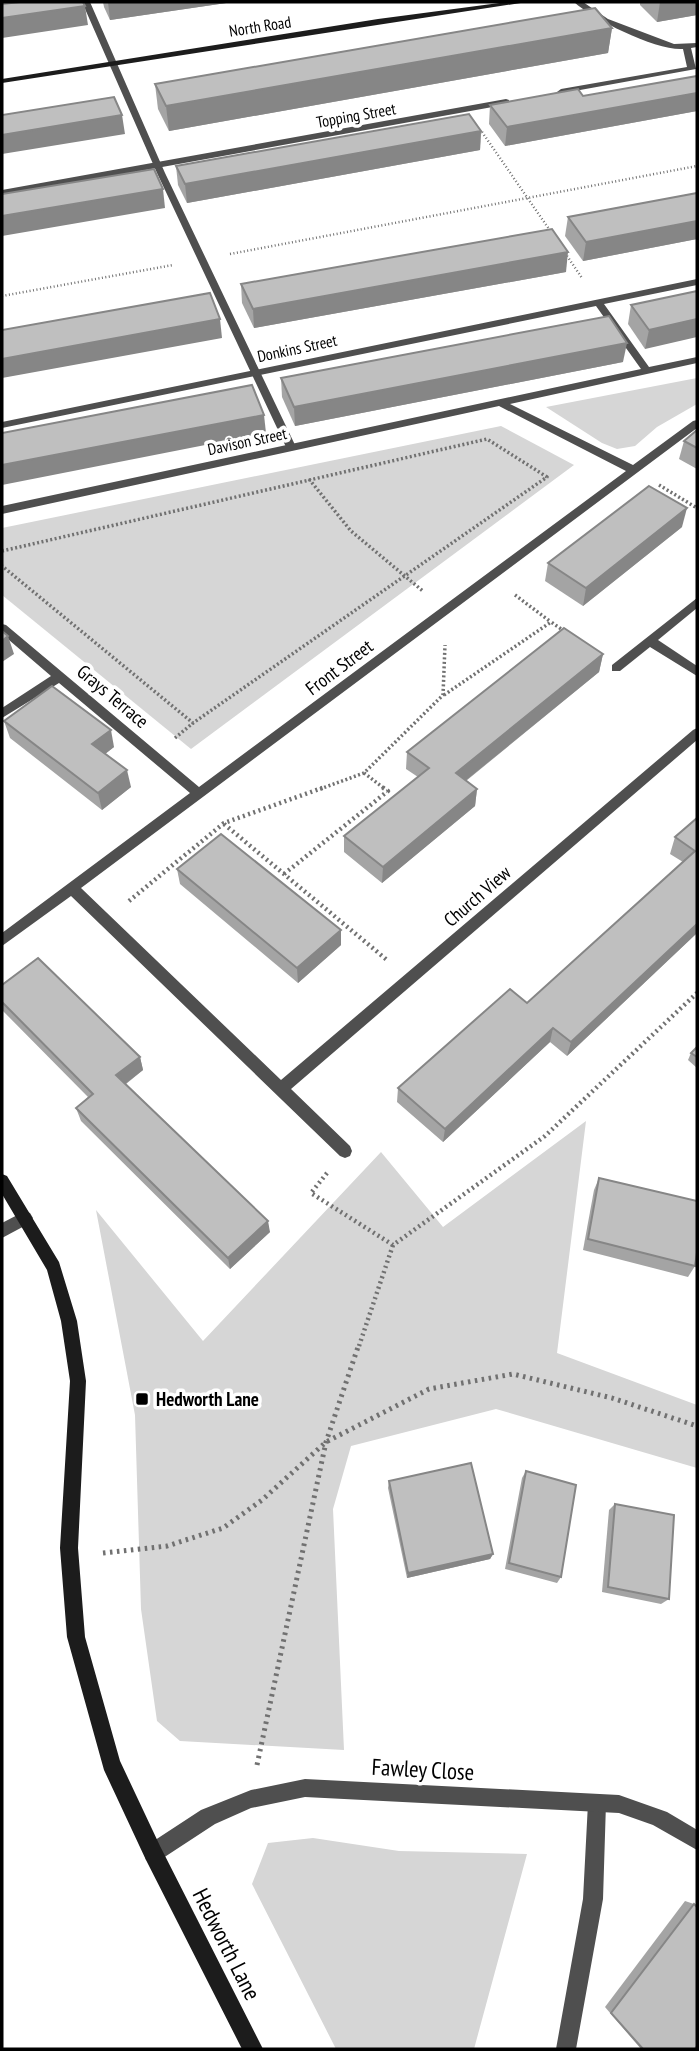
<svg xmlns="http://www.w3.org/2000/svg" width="699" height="2051" font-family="'PT Sans Narrow',sans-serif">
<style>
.green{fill:#d6d6d6}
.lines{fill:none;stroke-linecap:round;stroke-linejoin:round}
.path-far3{stroke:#717171;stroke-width:2.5;stroke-dasharray:1 2.5;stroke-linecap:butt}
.path-far2{stroke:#717171;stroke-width:3.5;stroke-dasharray:2 2.5;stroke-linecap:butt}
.path-far1{stroke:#717171;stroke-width:4.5;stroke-dasharray:2 3.5;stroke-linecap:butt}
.path{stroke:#717171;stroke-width:5;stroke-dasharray:2.5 4.5;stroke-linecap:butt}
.lane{fill:#4f4f4f;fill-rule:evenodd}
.street{fill:#4f4f4f;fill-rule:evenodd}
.secondary{fill:#1c1c1c;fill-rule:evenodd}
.wall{fill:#a4a4a4}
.shaded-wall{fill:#868686}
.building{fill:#bfbfbf;stroke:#868686;stroke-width:2}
.poi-dot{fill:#000;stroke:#fff;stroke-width:2.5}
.labels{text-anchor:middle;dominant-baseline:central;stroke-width:7;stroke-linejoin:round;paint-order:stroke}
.far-street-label{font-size:16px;fill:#000;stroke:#fff}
.street-label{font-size:19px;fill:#000;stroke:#fff}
.poi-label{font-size:19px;font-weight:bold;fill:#000;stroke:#fff;text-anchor:start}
.near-street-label{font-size:23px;fill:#000;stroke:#fff}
</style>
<rect width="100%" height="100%" fill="#fff"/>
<!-- green -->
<g class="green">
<path d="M697,378v26l-40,23 -22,19 -18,3 -15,-6 -56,-36z"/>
<path d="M501,426l73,39 -383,284 -189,-154v-67z"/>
<path d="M586,1121l-29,232 140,52v63l-201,-59 -145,37 -18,63 11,241 -164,-9 -23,-20 -16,-112 -6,-194 -39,-205 107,131 178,-189 62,75z"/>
<path d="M313,1838l86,13 128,3 -53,195h-138l-84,-165 16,-41z"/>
</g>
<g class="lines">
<!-- path-far3 -->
<g class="path-far3">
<path d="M482,132l69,100"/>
<path d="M565,253l17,25"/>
<path d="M230,254l467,-88"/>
<path d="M2,296l171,-31"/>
</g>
<!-- path-far2 -->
<g class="path-far2">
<path d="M309,479l42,52 73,61"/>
<path d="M659,485l38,23"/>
<path d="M2,551l485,-112 60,38 -354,246 -191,-157"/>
<path d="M515,595l36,27"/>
<path d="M444,695l107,-73 16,11"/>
<path d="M175,738l18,-15"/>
<path d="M364,773l21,16"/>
<path d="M320,789l44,-16 79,-78 2,-50"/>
</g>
<!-- path-far1 -->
<g class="path-far1">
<path d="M224,824l163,136"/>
<path d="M284,874l104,-83 -6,-4"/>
<path d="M129,901l95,-78 101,-36"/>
<path d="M327,1173l-16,20 82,52 152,-109 152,-143"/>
<path d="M359,1346l34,-101"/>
</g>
<!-- path -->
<g class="path">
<path d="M103,1553l64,-7 56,-18 39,-28 64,-58 103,-53 84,-15 99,24 85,28"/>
<path d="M257,1765l69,-323 33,-98"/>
</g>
<!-- lane -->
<g class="lane">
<path d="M82,2h8l75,171 131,274 -1,2 -4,1 -5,-3 -129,-274z"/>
<path d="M25,1211l5,2 3,5 -3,5 -28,15v-15z"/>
<path d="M597,1794l7,2 2,7 -3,96 -27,150h-20l27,-150 5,-96 2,-7z"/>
</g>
<!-- street -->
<g class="street">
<path d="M574,2h9l25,17 66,25 23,-1v4l-6,1 5,21 -138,25 -1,-2 4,-3 126,-22 -4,-18c-26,2 -89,-29 -109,-47z"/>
<path d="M506,99l3,1v4l-507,92v-6z"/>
<path d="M697,279v6l-93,19 45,63 48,-10v6l-187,41 123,61 60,-44 4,-1v8l-616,460 200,192 412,-350 4,-2v12l-406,349 59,57 2,5 -2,5 -5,2 -5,-2 -269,-260 -69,50v-13l188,-140 -131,-110 -57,35v-10l49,-32 -49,-42v-10l4,1 193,162 427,-316 -127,-65 -497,108v-8l639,-137 -45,-63 -594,122v-6z"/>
<path d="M697,598v10l-39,32 39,26v10l-47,-29 -30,24h-8v-6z"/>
<path d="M305,1779l314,16 48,17 27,16 3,2v20l-44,-25 -34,-12 -314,-16 -54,11 -36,16 -55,36 -7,2 -7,-2 -2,-7 2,-7 55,-36 50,-20z"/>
</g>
<!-- secondary -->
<g class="secondary">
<path d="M507,2h20l-525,81v-4l376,-60z"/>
<path d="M2,1174l5,2 52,86 18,59 9,60 -8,167 7,89 35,124 40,85 103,203h-21l-96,-189 -42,-90 -37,-133 -7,-89 10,-167 -9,-60 -14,-51 -45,-76z"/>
</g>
</g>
<!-- wall -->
<g class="wall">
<path d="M103,2h130l-123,18 -6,-13z"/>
<path d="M640,2h57v13l-40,7 -17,-17z"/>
<path d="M612,28l-4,25 -439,78 -11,-22 -3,-25z"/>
<path d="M697,76v35l-192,35 -16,-22 1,-19 93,-9z"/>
<path d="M481,131l-1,19 -293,53 -9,-18 -2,-19z"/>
<path d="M697,193v46l-114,22 -18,-25 3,-19z"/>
<path d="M566,272l-312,56 -12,-25 -1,-19z"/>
<path d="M697,291l-52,58 -17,-25 3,-19z"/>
<path d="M623,362l-328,64 -13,-29 -1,-19z"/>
<path d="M697,430v39l-18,-10 5,-18z"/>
<path d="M682,527l-99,79 -38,-25 3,-18z"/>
<path d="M603,654l-4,18 -133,109 11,8 -2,17 -93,77 -38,-31v-16l74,-59 -12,-8 1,-17z"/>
<path d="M4,721l110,26 -9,7 26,33 -29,23 -92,-72z"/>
<path d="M697,818v115l-130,123 -17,-14 -107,100 -46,-40 1,-14 129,-85 156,-141 -13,-8 5,-17z"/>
<path d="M177,869l164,61v15l-43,38 -118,-99z"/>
<path d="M2,985l138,72 3,13 -17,14 144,148 -40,37 -149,-148 -5,-13 12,-11 -86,-87z"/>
<path d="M697,1047v21l-9,-8 3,-7z"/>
<path d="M599,1178l96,88 -7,11 -105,-27 11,-60z"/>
<path d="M526,1471l35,106 -4,6 -52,-14 17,-91z"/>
<path d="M389,1481l104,73 -3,5 -83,19 -19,-90z"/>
<path d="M615,1504l54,95 -8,5 -59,-12 7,-82z"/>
<path d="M685,1901l9,3 1,145h-54l-36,-42z"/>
</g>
<!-- shaded-wall -->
<g class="shaded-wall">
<path d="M108,2h125l-123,18z"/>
<path d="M660,2h37v13l-40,7z"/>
<path d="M85,6l3,19 -86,13v-20z"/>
<path d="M612,28l-4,25 -439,78 -3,-25z"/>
<path d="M697,93v18l-192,35 2,-19z"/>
<path d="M122,115l3,19 -123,20v-19z"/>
<path d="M481,131l-1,19 -293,53 -2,-19z"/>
<path d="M163,189l2,19 -163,28v-20z"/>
<path d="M697,221v18l-114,22 3,-19z"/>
<path d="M568,252l-2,20 -312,56 -1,-19z"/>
<path d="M220,319l2,19 -220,40v-19z"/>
<path d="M697,319v18l-52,12 4,-19z"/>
<path d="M627,343l-4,19 -328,64 -1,-19z"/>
<path d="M264,415l2,18 -264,52v-20z"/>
<path d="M687,508l-5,19 -99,79 3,-18z"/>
<path d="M8,636l6,18 -12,8v-21z"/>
<path d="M603,654l-4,18 -145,118 2,-17z"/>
<path d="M111,730l3,17 -18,14 -4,-17z"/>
<path d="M127,770l4,17 -29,23 -4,-17z"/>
<path d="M477,789l-2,17 -93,77 1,-16z"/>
<path d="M697,924v9l-130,123 4,-14z"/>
<path d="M341,930v15l-43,38 -1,-15z"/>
<path d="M553,1028l-3,14 -107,100 2,-13z"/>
<path d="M140,1057l3,13 -23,18 -4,-13z"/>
<path d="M268,1221l2,11 -40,37 -2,-11z"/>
<path d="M493,1554l-3,5 -83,19 1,-5z"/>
</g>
<!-- building -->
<g class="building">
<path d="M20,2h63l2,4 -83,12v-14z"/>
<path d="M595,8l17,20 -446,78 -11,-22z"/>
<path d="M697,76v17l-190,34 -17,-22 88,-16 5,7z"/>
<path d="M114,97l8,18 -120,20v-20z"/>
<path d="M469,114l12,17 -296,53 -9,-18z"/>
<path d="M154,169l9,20 -161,27v-22z"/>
<path d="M697,193v28l-111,21 -18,-25z"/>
<path d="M552,229l16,23 -315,57 -12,-25z"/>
<path d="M697,291v28l-48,11 -18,-25z"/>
<path d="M210,293l10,26 -218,40v-29z"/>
<path d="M609,316l18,27 -333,64 -13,-29z"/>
<path d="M252,385l12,30 -262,50v-32z"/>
<path d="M697,430v18l-13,-7z"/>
<path d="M649,486l38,22 -101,80 -38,-25z"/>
<path d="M564,628l39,26 -147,119 21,16 -94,78 -39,-31 85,-68 -22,-16z"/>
<path d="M2,631l6,5 -6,5z"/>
<path d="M52,686l59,44 -19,14 35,26 -29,23 -94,-72z"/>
<path d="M697,818v106l-126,118 -18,-14 -108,101 -47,-41 112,-99 17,14 168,-152 -20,-14z"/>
<path d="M221,834l120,96 -44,38 -120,-99z"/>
<path d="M38,958l102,99 -24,18 152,146 -40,37 -152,-150 17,-14 -91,-92v-17z"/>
<path d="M697,1047v10l-6,-4z"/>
<path d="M599,1178l98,23v52l-2,13 -107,-27z"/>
<path d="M471,1463l22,91 -85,19 -19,-92z"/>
<path d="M526,1471l50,14 -15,92 -52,-14z"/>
<path d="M615,1504l59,11 -5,84 -61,-12z"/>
<path d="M694,1904l3,3v139l-2,3h-52l-32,-36z"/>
</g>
<!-- markers -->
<rect class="poi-dot" x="135" y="1392" width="14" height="14" rx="3.5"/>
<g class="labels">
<!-- far-street labels -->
<g class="far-street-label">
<text transform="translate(260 26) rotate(-9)">North Road</text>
<text transform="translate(356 115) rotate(-10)">Topping Street</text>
<text transform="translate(297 348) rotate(-12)">Donkins Street</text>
<text transform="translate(247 441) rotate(-12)">Davison Street</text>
</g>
<!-- street labels -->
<g class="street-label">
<text transform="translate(339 667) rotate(-37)">Front Street</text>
<text transform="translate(113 696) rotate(40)">Grays Terrace</text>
<text transform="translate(477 896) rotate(-41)">Church View</text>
</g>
<!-- poi labels -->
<g class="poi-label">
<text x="156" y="1399">Hedworth Lane</text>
</g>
<!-- near-street labels -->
<g class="near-street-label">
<text transform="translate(423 1769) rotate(3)">Fawley Close</text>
<text transform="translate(227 1944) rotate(63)">Hedworth Lane</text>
</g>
</g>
<!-- border -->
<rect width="699" height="2051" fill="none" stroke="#000000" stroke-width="7"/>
</svg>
